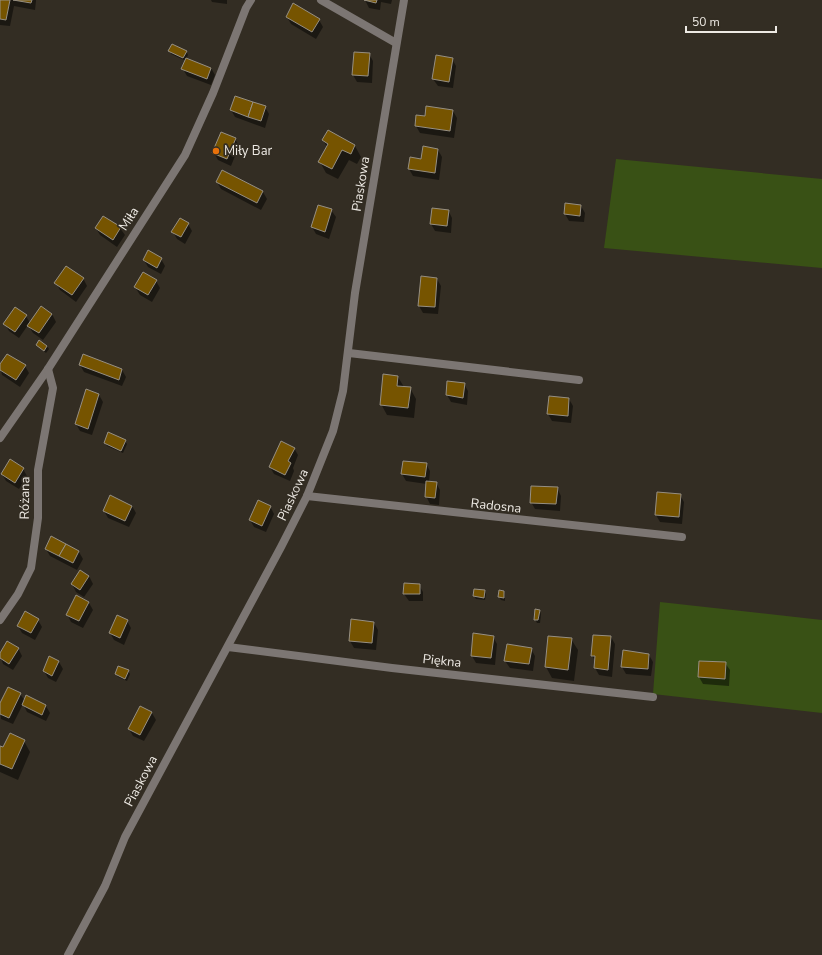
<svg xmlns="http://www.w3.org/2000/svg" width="822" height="955" font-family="'Nunito Sans',sans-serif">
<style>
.green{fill:#395115}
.shadow{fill:#0007}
.building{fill:#765400;stroke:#968f83}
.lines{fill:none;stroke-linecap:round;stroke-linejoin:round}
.street{stroke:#7c7673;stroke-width:8}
.food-dot{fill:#e8710a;stroke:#332d23;stroke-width:1.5}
.labels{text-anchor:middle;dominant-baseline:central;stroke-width:3.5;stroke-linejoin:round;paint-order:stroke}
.poi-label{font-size:13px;fill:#ede9e3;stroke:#332d23;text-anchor:start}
.street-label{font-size:13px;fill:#ede9e3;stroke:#332d23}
</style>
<rect width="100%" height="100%" fill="#332d23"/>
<!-- green -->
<g class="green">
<path d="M616,159l206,20v89l-218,-20z"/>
<path d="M660,602l162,18v93l-169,-19z"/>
</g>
<!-- shadow -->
<g class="shadow">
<path d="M0,0h36v1l-1,9 -21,-4 -4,20 -10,-1z"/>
<path d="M211,0h16v4l-15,-2z"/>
<path d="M365,0h27l-1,4 -10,-2 -1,8 -11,-2z"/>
<path d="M287,17l32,3 4,7 -7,12 -25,-15z"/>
<path d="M170,51h16l2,4 -2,4 25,9 4,7 -4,10 -24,-9 -4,-7 3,-8 -15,-7z"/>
<path d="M369,54l4,7 -1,22 -15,-1 -4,-7z"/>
<path d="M452,59l4,7 -3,22 -15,-2 -5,-7z"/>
<path d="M265,107l4,7 -4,14 -30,-11 -4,-7z"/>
<path d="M453,111l4,7 -3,20 -34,-5 -4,-7 1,-10 9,1z"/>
<path d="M328,132l27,14 6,11 -4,7 -8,-4 -11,19 -12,-6 -6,-11 7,-15 -4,-7z"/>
<path d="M235,139l4,7 -8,20 -13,-6 -4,-7z"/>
<path d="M438,150l4,7 -3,23 -26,-4 -4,-7z"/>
<path d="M223,171l40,21 4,7 -6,11 -40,-21 -4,-7z"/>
<path d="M581,206l4,7 -1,9 -15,-1 -4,-7z"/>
<path d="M331,210l5,7 -7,22 -13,-5 -4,-7z"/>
<path d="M448,210l4,8 -1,15 -16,-2 -4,-7z"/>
<path d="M103,217l17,11 5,7 -8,12 -17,-12 -4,-7z"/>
<path d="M180,219l8,5 4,7 -7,13 -8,-5 -4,-7z"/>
<path d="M161,259l4,7 -4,8 -13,-7 -4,-7z"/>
<path d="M83,278l4,8 -11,16 -16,-12 -4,-7z"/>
<path d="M437,279l4,7 -3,28 -15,-1 -4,-7z"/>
<path d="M156,281l4,7 -8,14 -12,-7 -5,-8z"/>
<path d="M41,307l11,7 4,8 -13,18 -10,-7 -5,-8 -9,13 -10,-7 -4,-7 21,-8 4,7z"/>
<path d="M37,345l10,1 2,3 -3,4z"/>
<path d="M84,356l38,14 4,7 -4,9 -38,-14 -4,-7z"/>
<path d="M0,366h25l4,7 -9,14 -18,-12z"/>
<path d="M398,377l6,10 6,1 6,11 -2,19 -27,-3 -6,-11z"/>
<path d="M448,382l16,2 4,7 -1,14 -16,-3 -4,-7z"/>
<path d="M99,395l4,7 -11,33 -12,-4 -4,-7z"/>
<path d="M569,399l4,7 -2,17 -19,-2 -4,-7z"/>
<path d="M125,441l2,3 -4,9 -16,-7 -2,-3z"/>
<path d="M294,448l4,7 -5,13 1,3 -4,10 -16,-7 -4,-7z"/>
<path d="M404,462l22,2 4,7 -1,11 7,1 4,7 -1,15 -9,-1 -4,-8 1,-12 -21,-3 -4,-7z"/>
<path d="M23,469l4,7 -8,13 -13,-8 -4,-7z"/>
<path d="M557,488l4,8 -1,15 -25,-2 -4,-7z"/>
<path d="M680,495l4,7 -2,22 -22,-2 -4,-7z"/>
<path d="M132,506l4,7 -7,14 -21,-9 -4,-7z"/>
<path d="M270,506l4,8 -8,18 -12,-5 -4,-7z"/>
<path d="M46,549l33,3 4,7 -6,11 -27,-14z"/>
<path d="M89,576l4,8 -9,13 -8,-5 -4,-8z"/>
<path d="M419,585l4,7v9h-14l-5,-7z"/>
<path d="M484,591l2,3 -1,6 -9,-1 -2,-3z"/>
<path d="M504,592l1,3v6l-4,-1 -2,-3z"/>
<path d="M89,603l4,7 -10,18 -12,-6 -4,-8z"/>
<path d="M539,610l2,4 -1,9h-3l-2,-4z"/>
<path d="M38,620l4,7 -7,13 -13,-7 -4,-7z"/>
<path d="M127,621l4,7 -7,17 -10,-5 -4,-7z"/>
<path d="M374,623l4,7 -2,20 -22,-2 -4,-7z"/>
<path d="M493,637l4,7 -2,21 -19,-2 -4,-7z"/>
<path d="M549,637l22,2 7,11 -4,31 -22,-3 -6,-11z"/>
<path d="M611,637l4,7 -3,33 -13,-2 -4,-7 1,-6 -4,-6z"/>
<path d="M18,648l4,8 -9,14 -10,-6 -3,-9z"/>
<path d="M531,649l4,7 -2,15 -23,-3 -5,-7z"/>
<path d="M624,651l25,4 4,7 -2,14 -25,-2 -4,-7z"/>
<path d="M59,662l4,7 -7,13 -8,-4 -4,-7z"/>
<path d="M725,663l5,7 -1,16 -26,-2 -4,-7z"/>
<path d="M128,671l2,3 -3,7 -9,-4 -2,-3z"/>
<path d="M20,694l5,7 21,5 4,7 -4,8 -19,-9 -4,-8 -10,20 -12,-5 -1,-13z"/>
<path d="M141,707l11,6 4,7 -12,21 -11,-5 -4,-7z"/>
<path d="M24,741l6,11 -12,28 -18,-8v-25l4,2z"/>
</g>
<!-- building -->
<g class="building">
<path d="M0,0h10l-4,20 -6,-1z"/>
<path d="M13,0h19l-1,3z"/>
<path d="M364,0h13l-1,3z"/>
<path d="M293,3l27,16 -8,13 -26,-15z"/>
<path d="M172,44l15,7 -4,7 -15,-7z"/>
<path d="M354,52l16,1 -2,23 -16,-1z"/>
<path d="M436,55l17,3 -4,24 -17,-3z"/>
<path d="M186,58l25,10 -4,11 -26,-10z"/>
<path d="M235,96l18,6 -5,15 -18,-7z"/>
<path d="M253,102l13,4 -5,15 -13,-4z"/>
<path d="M426,106l27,4 -3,21 -35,-5 1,-11 9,1z"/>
<path d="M328,130l27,15 -4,9 -9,-4 -10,19 -14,-7 10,-18 -6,-4z"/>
<path d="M221,132l15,6 -9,21 -15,-6z"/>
<path d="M423,146l15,3 -3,24 -27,-4 2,-12 11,2z"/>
<path d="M222,170l41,21 -6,12 -41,-21z"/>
<path d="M565,203l16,2 -1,11 -16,-2z"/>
<path d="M318,205l14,4 -7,23 -14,-5z"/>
<path d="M432,208l17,2 -2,16 -17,-2z"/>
<path d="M103,216l18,11 -8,13 -18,-12z"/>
<path d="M180,218l9,5 -8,14 -10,-5z"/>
<path d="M148,250l14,8 -5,10 -14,-8z"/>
<path d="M66,266l18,12 -12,17 -18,-12z"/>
<path d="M143,272l14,8 -9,15 -14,-8z"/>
<path d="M421,276l16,2 -2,29 -17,-1z"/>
<path d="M41,306l11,8 -13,19 -12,-7z"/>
<path d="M15,307l12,8 -12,17 -12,-8z"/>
<path d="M39,340l8,6 -3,5 -8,-6z"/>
<path d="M7,354l19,11 -10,15 -16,-10v-6z"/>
<path d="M83,354l39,15 -3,11 -40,-15z"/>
<path d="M383,374l15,2 -1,10 14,1 -3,21 -28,-3z"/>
<path d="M447,381l18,2 -2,15 -17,-3z"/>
<path d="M86,389l13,5 -11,35 -13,-5z"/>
<path d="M549,396l20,2 -1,18 -21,-2z"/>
<path d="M108,432l18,8 -5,11 -17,-8z"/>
<path d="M281,441l14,7 -7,13 3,2 -6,12 -16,-8z"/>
<path d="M10,459l14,9 -9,15 -14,-9z"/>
<path d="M403,461l24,2 -2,14 -24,-3z"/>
<path d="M426,481l11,1 -2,16 -10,-1z"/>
<path d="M531,486l27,1 -2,17 -26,-1z"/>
<path d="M657,492l24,2 -2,23 -24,-2z"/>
<path d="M110,495l22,11 -7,15 -22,-10z"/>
<path d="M258,500l13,6 -9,20 -13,-6z"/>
<path d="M51,536l15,8 -7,12 -14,-7z"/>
<path d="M66,544l13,7 -6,12 -14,-7z"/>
<path d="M80,570l9,6 -9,14 -9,-6z"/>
<path d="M404,583l16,1v10h-17z"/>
<path d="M474,589l11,1 -1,8 -11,-2z"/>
<path d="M499,590l5,1v7l-6,-1z"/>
<path d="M76,595l13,7 -10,19 -13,-6z"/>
<path d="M535,609l5,1 -2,10h-4z"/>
<path d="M25,611l14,8 -8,14 -14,-7z"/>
<path d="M117,615l11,5 -8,18 -11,-5z"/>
<path d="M351,619l23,3 -2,21 -23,-2z"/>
<path d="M473,633l21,3 -3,22 -20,-2z"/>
<path d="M593,635l18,1 -3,34 -14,-2 1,-12h-4z"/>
<path d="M548,636l24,2 -4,32 -23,-3z"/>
<path d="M7,641l12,7 -10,16 -9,-6v-5z"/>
<path d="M507,644l25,4 -3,16 -25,-3z"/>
<path d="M623,650l26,4 -1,15 -27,-2z"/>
<path d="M49,656l10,5 -7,15 -9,-5z"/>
<path d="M699,661l27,1 -1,17 -27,-2z"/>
<path d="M118,666l11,4 -4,9 -10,-5z"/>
<path d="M8,687l13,6 -12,25 -9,-4v-11z"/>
<path d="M26,695l20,10 -4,10 -20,-10z"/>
<path d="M140,706l12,6 -12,23 -12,-6z"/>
<path d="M10,733l15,7 -13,29 -12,-5v-18l3,1z"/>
</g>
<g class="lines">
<!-- street -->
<g class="street">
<path d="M321,0l75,43"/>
<path d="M349,353l230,27"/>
<path d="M0,438l48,-69 137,-214 28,-62 33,-85 5,-8"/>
<path d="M307,496l375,41"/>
<path d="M0,620l18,-26 13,-26 7,-50v-48l15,-82 -5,-19"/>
<path d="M228,647l164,21 261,29"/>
<path d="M68,955l37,-69 20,-49 156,-290 26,-51 26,-65 10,-40 12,-98 49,-293"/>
</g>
</g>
<!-- markers -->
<circle class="food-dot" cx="216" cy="151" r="4"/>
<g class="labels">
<!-- poi labels -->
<g class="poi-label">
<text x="224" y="151">Miły Bar</text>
</g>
<!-- street labels -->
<g class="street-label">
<text transform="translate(361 184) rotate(-81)">Piaskowa</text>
<text transform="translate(129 219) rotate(-57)">Miła</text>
<text transform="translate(293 495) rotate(-65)">Piaskowa</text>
<text transform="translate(25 498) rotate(-89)">Różana</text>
<text transform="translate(496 506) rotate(6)">Radosna</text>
<text transform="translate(442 661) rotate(6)">Piękna</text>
<text transform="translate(141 781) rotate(-62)">Piaskowa</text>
</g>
</g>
<!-- scale -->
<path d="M686 26v6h90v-6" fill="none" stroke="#ede9e3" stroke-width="2"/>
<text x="692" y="26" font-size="12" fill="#ede9e3" stroke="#332d23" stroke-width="3" paint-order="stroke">50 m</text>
</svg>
